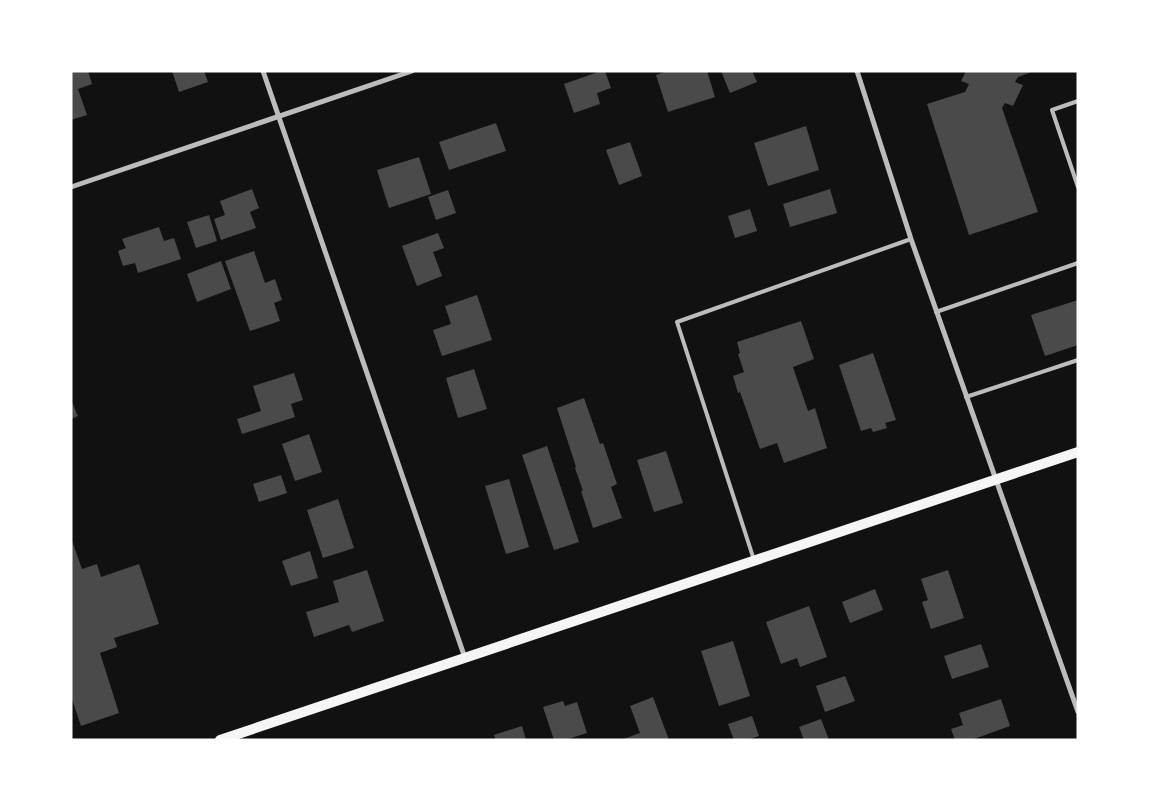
<svg xmlns="http://www.w3.org/2000/svg" width="1149" height="811" font-family="Ubuntu,sans-serif">
<style>
.building{fill:#4a4a4a}
.lines{fill:none;stroke-linecap:round;stroke-linejoin:round}
.service{stroke:#bcbcbc;stroke-width:4}
.minor{stroke:#bcbcbc;stroke-width:5}
.secondary{stroke:#f5f5f5;stroke-width:10}
</style>
<rect width="100%" height="100%" fill="#111"/>
<!-- building -->
<g class="building">
<path d="M71,71h17l4,13 -14,5 9,26 -16,5z"/>
<path d="M172,71h32l4,11 -29,10z"/>
<path d="M601,71h4l6,17 -14,5 3,11 -26,9 -10,-29z"/>
<path d="M667,71h40l8,26 -47,15 -12,-37z"/>
<path d="M721,71h31l5,11 -27,11z"/>
<path d="M966,71h68l-16,6 -3,5 8,3 -10,21 -8,-3 -3,5 36,104 -69,23 -42,-131 38,-12 4,-8 -8,-3z"/>
<path d="M496,123l10,28 -57,19 -10,-28z"/>
<path d="M806,126l13,44 -51,16 -14,-43z"/>
<path d="M630,142l12,34 -23,9 -13,-35z"/>
<path d="M419,157l12,37 -42,14 -12,-38z"/>
<path d="M252,189l7,19 -9,4 6,16 -35,12 -7,-21 11,-4 -5,-14z"/>
<path d="M830,189l7,24 -47,14 -7,-23z"/>
<path d="M448,190l8,23 -20,7 -8,-23z"/>
<path d="M750,209l7,22 -22,7 -7,-22z"/>
<path d="M209,215l8,26 -21,7 -9,-26z"/>
<path d="M159,227l5,14 10,-3 7,21 -43,14 -3,-10 -12,3 -5,-15 8,-3 -4,-9z"/>
<path d="M438,233l6,15 -11,4 9,24 -25,10 -15,-40z"/>
<path d="M254,251l11,32 10,-4 7,21 -8,3 6,18 -30,10 -25,-70z"/>
<path d="M221,261l10,28 -34,13 -10,-28z"/>
<path d="M477,295l15,45 -50,16 -9,-26 18,-6 -6,-18z"/>
<path d="M1078,300v45l-33,11 -14,-41z"/>
<path d="M801,321l13,38 -21,8 15,44 7,-3 12,40 -43,15 -7,-20 -17,6 -20,-57 -2,1 -5,-17 11,-4 -6,-18 2,-1 -3,-11z"/>
<path d="M873,353l23,67 -11,3 2,5 -14,4 -2,-4 -10,3 -22,-66z"/>
<path d="M474,369l13,40 -29,9 -12,-40z"/>
<path d="M294,373l9,27 -12,4 4,13 -53,17 -5,-15 24,-8 -8,-25z"/>
<path d="M584,398l16,46 3,-1 14,41 -6,3 11,31 -29,10 -12,-37h2l-8,-23 1,-1 -19,-59z"/>
<path d="M71,400l7,16 -7,3z"/>
<path d="M309,434l13,38 -27,9 -13,-37z"/>
<path d="M547,446l32,96 -25,8 -32,-95z"/>
<path d="M666,451l17,52 -29,9 -17,-52z"/>
<path d="M281,475l6,18 -28,9 -6,-18z"/>
<path d="M509,479l20,68 -23,7 -21,-68z"/>
<path d="M338,499l16,49 -31,10 -16,-48z"/>
<path d="M71,538l11,31 15,-5 4,13 38,-13 20,60 -45,14 3,9 -17,6 19,60 -38,13 -10,-30z"/>
<path d="M310,551l8,27 -27,8 -9,-25z"/>
<path d="M367,570l17,51 -32,11 -3,-7 -35,12 -8,-25 33,-10 -6,-21z"/>
<path d="M948,570l16,48 -33,11 -9,-27 6,-2 -7,-21z"/>
<path d="M875,589l8,21 -33,13 -8,-21z"/>
<path d="M809,606l18,51 -27,10 -3,-9 -16,6 -15,-42z"/>
<path d="M733,641l17,55 -31,10 -18,-55z"/>
<path d="M981,644l8,23 -37,12 -8,-23z"/>
<path d="M845,676l10,25 -30,11 -9,-26z"/>
<path d="M653,697l16,43h-48l19,-7 -10,-27z"/>
<path d="M1001,699l9,27 -39,14h-16l-4,-11 12,-4 -4,-12z"/>
<path d="M563,701l2,5 12,-4 10,31 -22,7h-11l-11,-33z"/>
<path d="M752,716l7,20 -12,4h-13l-6,-16z"/>
<path d="M821,719l8,21h-25l-5,-13z"/>
<path d="M522,726l4,14h-30l-2,-5z"/>
</g>
<g class="lines">
<!-- service -->
<g class="service">
<path d="M1078,101l-26,9 26,77"/>
<path d="M936,312l142,-49"/>
<path d="M966,397l112,-37"/>
<path d="M754,560l-77,-238 234,-83"/>
</g>
<!-- minor -->
<g class="minor">
<path d="M263,71l202,587"/>
<path d="M857,71l54,168 167,473"/>
<path d="M71,187l341,-116"/>
</g>
<!-- secondary -->
<path class="secondary" d="M220,740l858,-288"/>
</g>
<!-- border -->
<rect width="1149" height="811" fill="none" stroke="#ffffff" stroke-width="145"/>
</svg>
